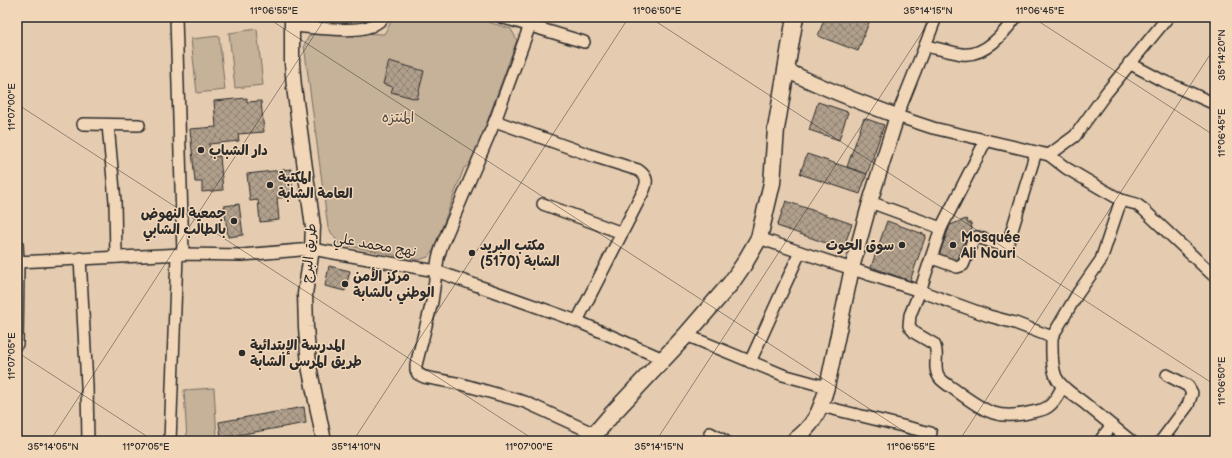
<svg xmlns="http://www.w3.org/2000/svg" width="1232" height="458" font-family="'Balsamiq Sans','Playpen Sans Arabic',sans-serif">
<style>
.park{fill:#c6b199;stroke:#786e62}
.building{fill:url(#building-cross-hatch);stroke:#2b2b2b}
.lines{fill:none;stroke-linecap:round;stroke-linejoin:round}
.minor-casing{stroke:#2b2b2b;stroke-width:14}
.tertiary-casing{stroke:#2b2b2b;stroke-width:17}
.secondary-casing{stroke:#2b2b2b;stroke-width:19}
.minor{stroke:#f1d6b8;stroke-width:11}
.tertiary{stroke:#f1d6b8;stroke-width:14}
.secondary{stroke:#f1d6b8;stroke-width:16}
.ticks{fill:none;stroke:#2b2b2b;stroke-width:1;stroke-opacity:0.45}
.poi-dot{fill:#2b2b2b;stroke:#f1d6b8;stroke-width:1.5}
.labels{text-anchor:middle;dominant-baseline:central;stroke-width:3;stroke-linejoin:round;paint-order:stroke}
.park-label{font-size:14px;fill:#4a4641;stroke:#f1d6b8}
.poi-label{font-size:14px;font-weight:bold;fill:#2b2b2b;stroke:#f1d6b8;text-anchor:start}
.street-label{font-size:14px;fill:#2b2b2b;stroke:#f1d6b8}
.neatline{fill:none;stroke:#2b2b2b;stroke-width:1.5}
.ticks-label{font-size:10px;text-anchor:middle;fill:#2b2b2b}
</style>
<defs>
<pattern id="building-cross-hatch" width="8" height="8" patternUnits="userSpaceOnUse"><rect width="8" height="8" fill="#b09f8b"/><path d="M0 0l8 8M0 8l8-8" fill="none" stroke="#8f8272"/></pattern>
</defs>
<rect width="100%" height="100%" fill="#e5ccb0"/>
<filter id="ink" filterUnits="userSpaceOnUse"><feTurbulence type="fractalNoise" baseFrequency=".025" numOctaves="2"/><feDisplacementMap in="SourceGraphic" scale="8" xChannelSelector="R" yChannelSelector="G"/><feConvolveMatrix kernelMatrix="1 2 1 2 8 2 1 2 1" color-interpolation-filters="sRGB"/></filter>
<g filter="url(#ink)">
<!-- park -->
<g class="park">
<path d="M394,17h78l39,12 6,11 -45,123 -8,5 -30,81 -6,8 -9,3 -80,-16 -11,-16 -24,-183 5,-9 7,-4 68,2z"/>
<path d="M257,29l6,56 -28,3 -6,-55z"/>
<path d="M219,36l6,54 -28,3 -6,-54z"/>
<path d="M214,388l3,50 -30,2 -3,-50z"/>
</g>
<!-- building -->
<g class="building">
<path d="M825,17h46l-13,34 -40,-15z"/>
<path d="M389,61l35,10 -7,28 -26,-7 2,-5 -10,-3z"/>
<path d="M247,98v4l14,-1 3,31 -26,2 1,7 -30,3 2,13 9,-1 3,34 -21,2v-10h-7l-5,-53 26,-2 -2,-26z"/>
<path d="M818,102l30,10 -9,28 -30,-10z"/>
<path d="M864,118l20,7 -17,49 -20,-7z"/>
<path d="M807,154l60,20 -7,20 -60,-20z"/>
<path d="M291,169l2,28 -16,1 2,22 -19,2 -2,-22 -8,1 -3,-27z"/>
<path d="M786,201l66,23 -9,25 -66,-23z"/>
<path d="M239,204l4,31 -15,2 -4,-31z"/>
<path d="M966,219l2,4h3l1,6 -5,7 -10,26 -18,-7 11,-30z"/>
<path d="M887,221l39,14 -16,46 -39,-14z"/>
<path d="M329,266l21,5 -5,20 -20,-5z"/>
<path d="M304,407l2,16 -85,15 -2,-16z"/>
</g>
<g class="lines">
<defs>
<g id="minor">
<path d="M176,17l7,237"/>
<path d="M501,17l83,25"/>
<path d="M936,17l-11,29 -28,70 36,12 116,27 17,13 34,20 21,12 15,4 7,5 72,68"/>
<path d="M530,25l-35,96 -53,124 -4,13 -6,44 -16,63v5l2,4 6,3 37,7 64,18 70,32"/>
<path d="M292,26c18,1 60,7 76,1 7,-2 11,-5 16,-10"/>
<path d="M925,46c12,2 25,6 37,8 23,3 42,-21 54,-37"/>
<path d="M1129,63l32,17 54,24"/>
<path d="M495,121l98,35 45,14c10,7 10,12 5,22l-66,129"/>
<path d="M83,124l56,1"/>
<path d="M108,125l7,76 1,56"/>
<path d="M986,140l-45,88 -21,63 -10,24 -1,11 6,7 19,11c6,10 -2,23 5,33 4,6 13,10 19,15 27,19 39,29 74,20 5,-1 13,-2 17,-6 6,-4 10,-13 14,-20"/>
<path d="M1049,155l26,-19 31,-43 62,-76"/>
<path d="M870,202l71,26"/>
<path d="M543,204l79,29"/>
<path d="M759,238l41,14 120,39 69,25 26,7 37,14c0,13 -1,28 4,40 5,11 18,18 27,25 16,13 32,26 48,39"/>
<path d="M17,244l1,18 -1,82"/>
<path d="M80,258l7,127 1,56"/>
<path d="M932,258l25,9 6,-2 11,-27 3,-1 28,9 3,-3 28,-91"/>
<path d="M17,262l166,-8 59,1 70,-6 124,22 141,50 86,38"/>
<path d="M686,335l97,40 44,12"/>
<path d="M1052,337l26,-44 23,-33 20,-60"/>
<path d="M750,362l50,-110"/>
<path d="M821,406l110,27"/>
<path d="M710,433l15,8"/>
<path d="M170,441l7,-186"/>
<path d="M1100,441l11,-15"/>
<path d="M1161,441l27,-36 4,-12 -4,-7 -21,-11"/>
</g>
<g id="tertiary">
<path d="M292,17v46l2,24 19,140 -1,22 -7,45 1,33 3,39 15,75"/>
<path d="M786,70c36,18 73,32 111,46l-27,86 -18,66 -25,119c-7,24 -13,39 -34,54"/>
</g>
<path id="secondary" d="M589,441l24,-28 73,-78 45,-52 13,-19 15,-26 13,-55 4,-54 19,-112"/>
</defs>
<!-- minor casing -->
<use href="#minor" class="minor-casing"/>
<!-- tertiary casing -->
<use href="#tertiary" class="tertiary-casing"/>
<!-- secondary casing -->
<use href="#secondary" class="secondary-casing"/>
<!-- minor -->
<use href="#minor" class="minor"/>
<!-- tertiary -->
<use href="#tertiary" class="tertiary"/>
<!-- secondary -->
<use href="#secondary" class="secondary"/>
</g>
</g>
<!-- ticks -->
<path class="ticks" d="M266,17l653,424M649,17l566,368M1032,17l183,119M17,26l6,-9M17,104l519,337M17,352l137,89M50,441l276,-424M353,441l276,-424M656,441l276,-424M959,441l256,-394"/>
<!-- markers -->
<g class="poi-dot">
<circle cx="201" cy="150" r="4"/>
<circle cx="270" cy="185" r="4"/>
<circle cx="234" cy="221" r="4"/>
<circle cx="902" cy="245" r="4"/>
<circle cx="953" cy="245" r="4"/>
<circle cx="472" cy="253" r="4"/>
<circle cx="345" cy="284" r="4"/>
<circle cx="242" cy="353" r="4"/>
</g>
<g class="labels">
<!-- park labels -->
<g class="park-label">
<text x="398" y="117">المنتزه</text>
</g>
<!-- poi labels -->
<g class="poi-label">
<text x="209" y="150">دار الشباب</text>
<text x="278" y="177">المكتبة<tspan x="278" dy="16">العامة الشابة</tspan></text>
<text x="226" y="213" text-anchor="end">جمعية النهوض<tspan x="226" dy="16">بالطالب الشابي</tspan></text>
<text x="961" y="237">Mosquée<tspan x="961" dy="16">Ali Nouri</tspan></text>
<text x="480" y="245">مكتب البريد<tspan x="480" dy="16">الشابة (5170)</tspan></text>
<text x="894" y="245" text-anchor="end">سوق الحوت</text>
<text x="353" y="276">مركز الأمن<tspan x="353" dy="16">الوطني بالشابة</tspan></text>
<text x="250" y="345">المدرسة الإبتدائية<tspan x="250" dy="16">طريق المرسى الشابة</tspan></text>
</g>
<!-- street labels -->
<g class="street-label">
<text transform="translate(375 245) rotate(10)">نهج محمد علي</text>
<text transform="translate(309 253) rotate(-85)">طريق البرج</text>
</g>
</g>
<!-- margin -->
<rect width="1232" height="458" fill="none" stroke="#f1d6b8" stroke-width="44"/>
<rect x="22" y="22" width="1188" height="414" class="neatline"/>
<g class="ticks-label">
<text x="274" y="14">11°06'55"E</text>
<text x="657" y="14">11°06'50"E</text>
<text x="928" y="14">35°14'15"N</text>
<text x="1040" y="14">11°06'45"E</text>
<text transform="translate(1221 55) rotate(-90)" y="4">35°14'20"N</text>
<text transform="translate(11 107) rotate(-90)" y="4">11°07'00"E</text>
<text transform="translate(1221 133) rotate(-90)" y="4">11°06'45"E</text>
<text transform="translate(11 356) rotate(-90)" y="4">11°07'05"E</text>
<text transform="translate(1221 381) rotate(-90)" y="4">11°06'50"E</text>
<text x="53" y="450">35°14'05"N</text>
<text x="146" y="450">11°07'05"E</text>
<text x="356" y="450">35°14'10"N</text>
<text x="529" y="450">11°07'00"E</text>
<text x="659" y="450">35°14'15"N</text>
<text x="911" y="450">11°06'55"E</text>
</g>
</svg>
